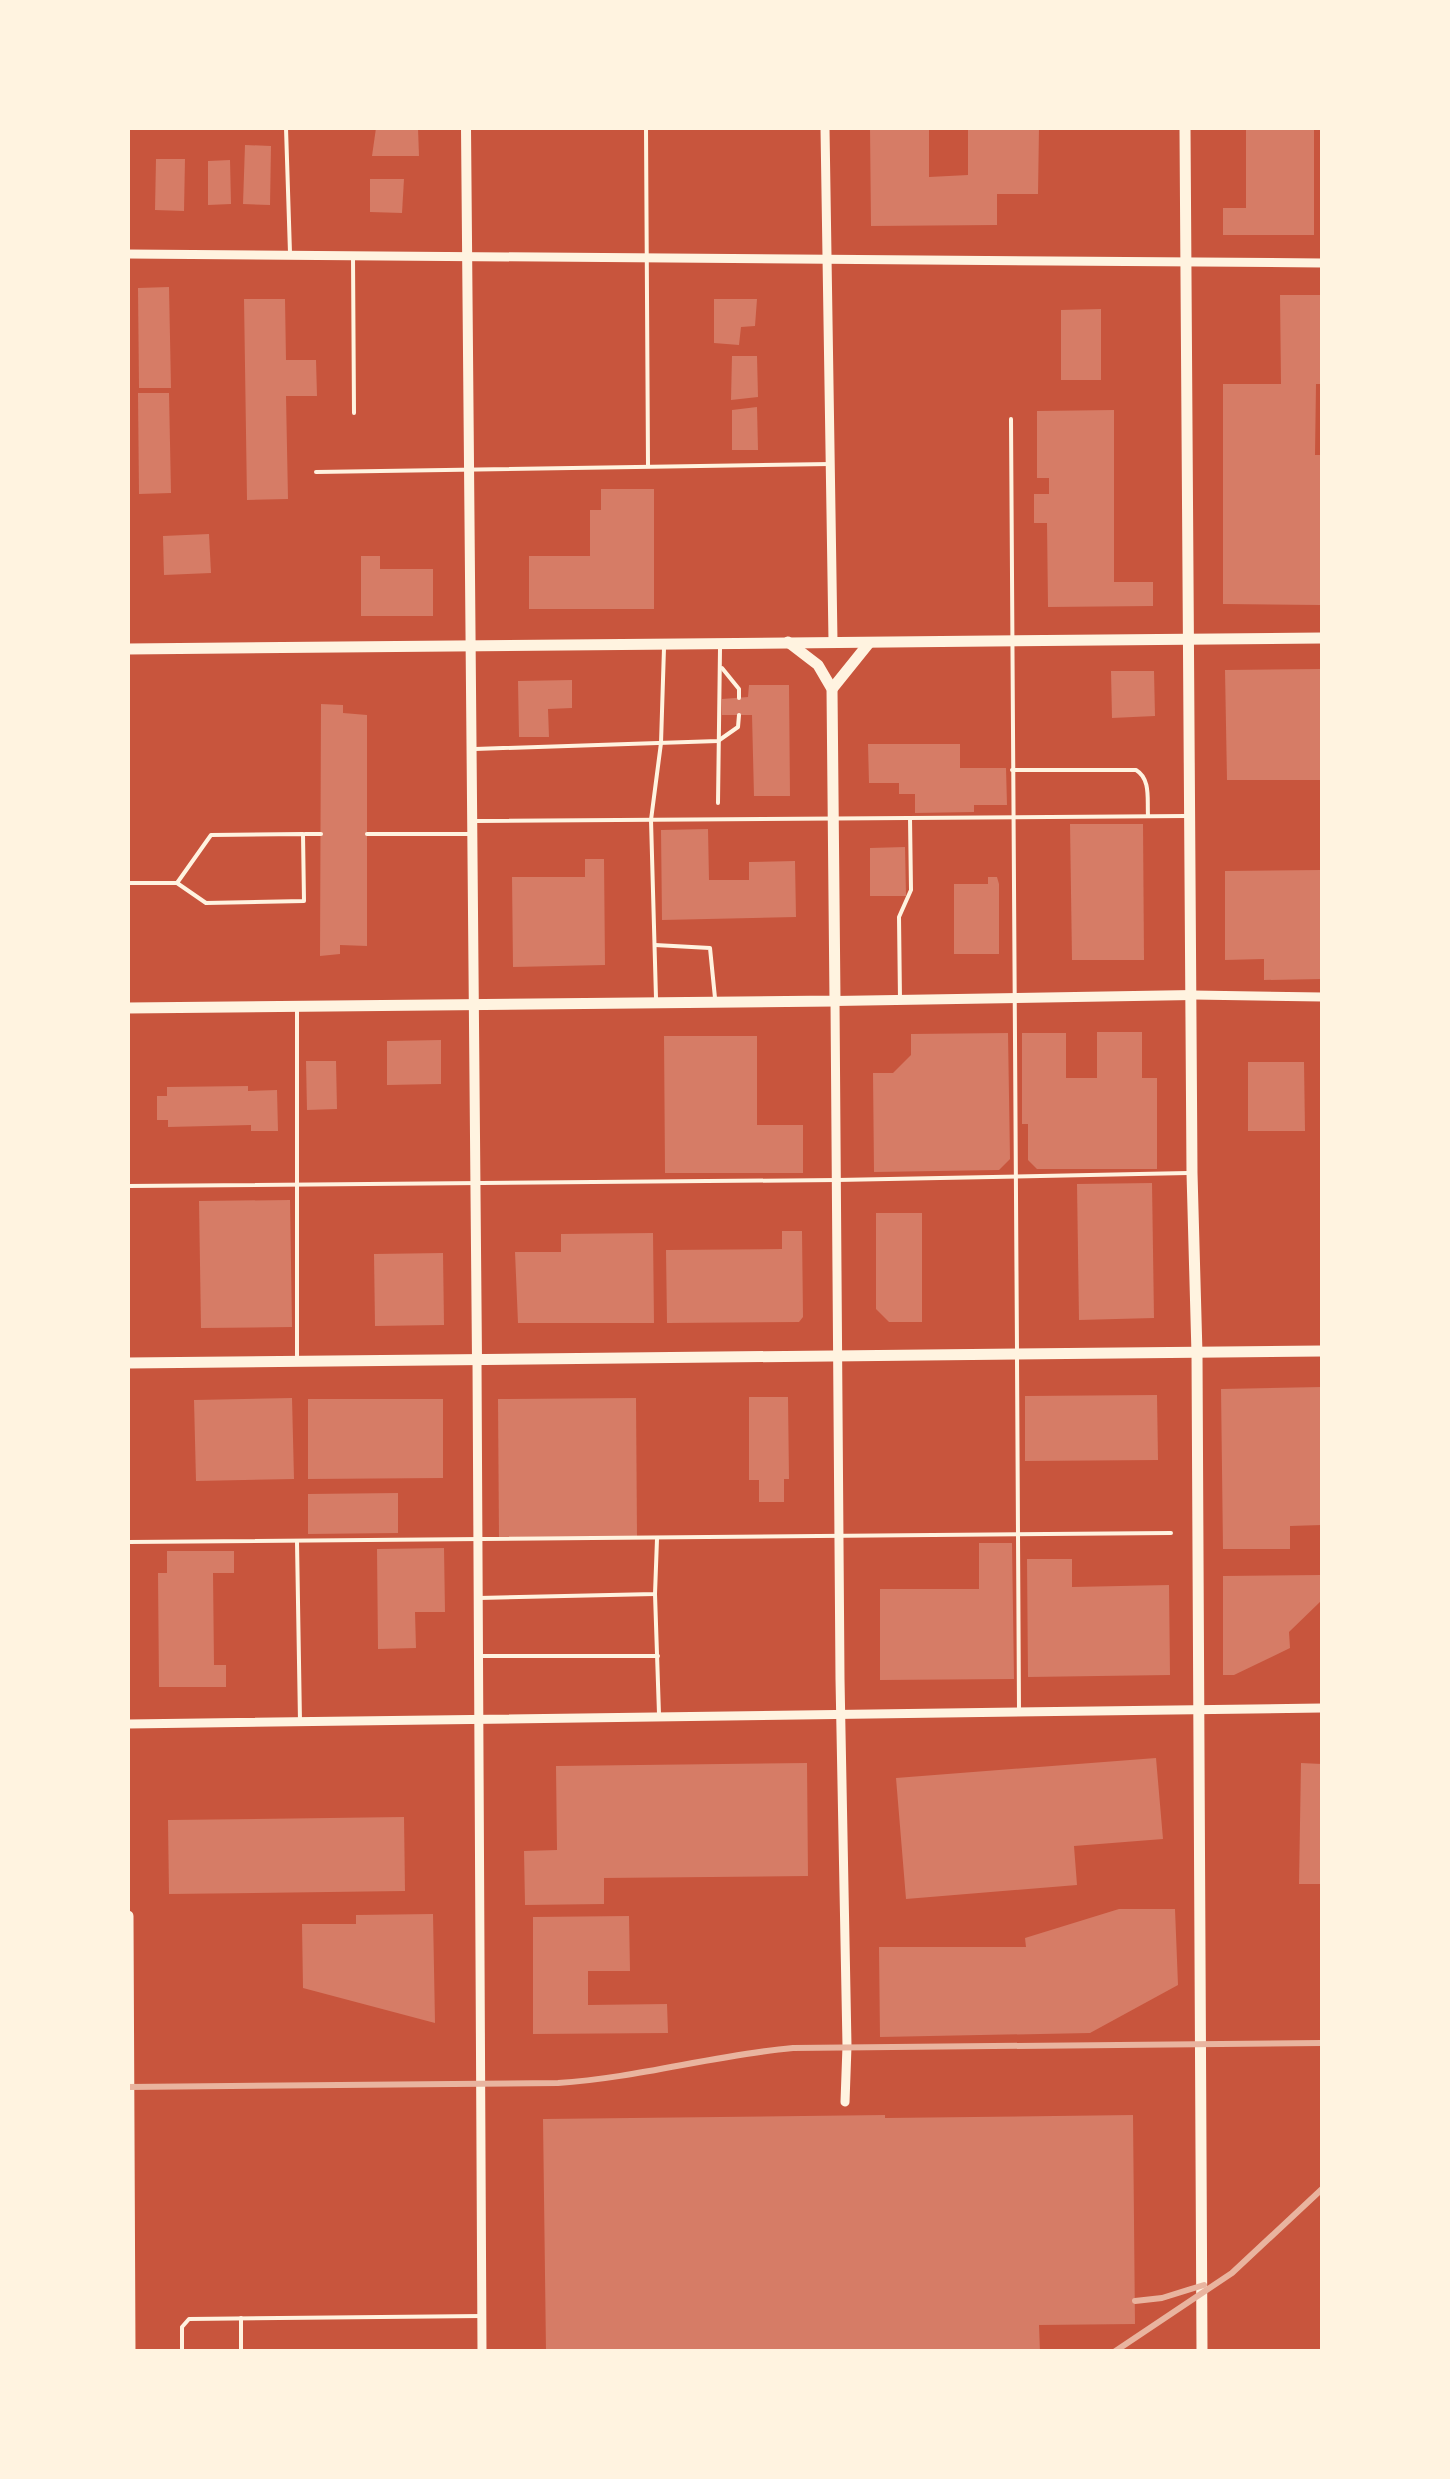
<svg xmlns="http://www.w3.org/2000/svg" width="1450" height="2479" font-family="Barlow,sans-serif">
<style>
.building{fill:#d67c66}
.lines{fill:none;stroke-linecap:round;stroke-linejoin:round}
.service{stroke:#fff3e0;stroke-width:4}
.minor{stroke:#fff3e0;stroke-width:9}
.tertiary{stroke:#fff3e0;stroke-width:10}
.secondary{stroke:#fff3e0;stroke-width:11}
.rail{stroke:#e9b49f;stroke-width:6}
</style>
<rect width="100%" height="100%" fill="#c8553d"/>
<!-- building -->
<g class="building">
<path d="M376,128h42l1,28h-47z"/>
<path d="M870,128h59v49l39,-2v-47h71l-1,66h-41v31l-126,1z"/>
<path d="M1246,128h68v107h-91v-27h23z"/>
<path d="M245,145l26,1 -1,59 -27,-1z"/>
<path d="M156,159h29l-1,52 -29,-1z"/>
<path d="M230,160l1,44 -23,1v-44z"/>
<path d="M370,179h34l-2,34 -32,-1z"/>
<path d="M169,287l2,101h-32l-1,-100z"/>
<path d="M1280,295h42v89h-6l-1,71h7v150l-99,-1v-220h58z"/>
<path d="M244,299h41l1,61h30l1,36h-31l2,103 -41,1z"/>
<path d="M714,299h43l-2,27 -14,1 -2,18 -25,-2z"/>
<path d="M1101,309v71h-40v-70z"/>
<path d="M732,356h25l1,41 -27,3z"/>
<path d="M138,393h31l2,100 -32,1z"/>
<path d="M757,407l1,43h-26v-40z"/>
<path d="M1114,410v172h39v24l-105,1 -1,-84h-13v-29h15v-16h-12v-67z"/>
<path d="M601,489h53v120h-125v-53h61v-46h11z"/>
<path d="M209,534l2,39 -47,2 -1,-39z"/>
<path d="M361,556h19v13h53v47h-72z"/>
<path d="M1322,669v111h-95l-2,-110z"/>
<path d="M1111,671h43l1,45 -43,2z"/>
<path d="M572,680v28l-24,1 1,28h-30l-1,-56z"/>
<path d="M749,685h40l1,111h-36l-2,-81h-30v-16l26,-2z"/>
<path d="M321,704l22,1v8l24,2v231l-27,-1v9l-20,2z"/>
<path d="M868,744h92v24h46l1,37h-33v7l-59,1v-19h-16v-11h-30z"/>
<path d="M1070,824h73l1,136h-72z"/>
<path d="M708,829l1,51h40v-18l46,-1 1,56 -134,3 -1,-90z"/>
<path d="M905,847l1,49h-36v-48z"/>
<path d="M585,859h19l1,106 -92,2 -1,-90h73z"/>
<path d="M1322,870v109l-58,1v-21l-39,1v-89z"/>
<path d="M988,877h9l2,7v70h-45v-70h34z"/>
<path d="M1097,1032h45v46h15v91h-120l-9,-9v-36h-6v-91h44v45h31z"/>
<path d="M1008,1033l2,126 -11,11 -125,2 -1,-99h20l18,-18v-21z"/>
<path d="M664,1036h93v89h46v48h-138z"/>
<path d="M441,1040v44l-54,1v-44z"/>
<path d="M306,1061h30l1,48 -30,1z"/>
<path d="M1248,1062h56l1,69h-57z"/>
<path d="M248,1086v5l29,-1 1,41h-27v-6l-83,2v-7h-11v-24h10v-9z"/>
<path d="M1152,1183l2,135 -75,2 -2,-136z"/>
<path d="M290,1200l2,127 -91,1 -2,-127z"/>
<path d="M876,1213h46v109h-33l-13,-13z"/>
<path d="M782,1231h20l1,86 -4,5 -132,1 -1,-73 116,-1z"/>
<path d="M653,1233l1,90h-136l-3,-71h46v-18z"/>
<path d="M443,1253l1,72 -69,1 -1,-72z"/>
<path d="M1322,1387v138l-32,1v23h-67l-2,-160z"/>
<path d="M1157,1395l1,65 -133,1v-65z"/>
<path d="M749,1397h39l1,82h-5v23h-25v-22h-10z"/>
<path d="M292,1398l2,81 -98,2 -2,-81z"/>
<path d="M636,1398l1,138 -138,1 -1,-138z"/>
<path d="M308,1399h135v79l-135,1z"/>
<path d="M398,1493v40l-90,1v-40z"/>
<path d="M979,1543h33l2,136 -134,1v-91h99z"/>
<path d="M444,1548l1,64h-30l1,36 -38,1 -1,-100z"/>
<path d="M167,1551h67v22h-21l1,92h12v22h-67l-1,-114h9z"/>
<path d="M1027,1559h45v28l97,-2 1,90 -142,2z"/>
<path d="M1322,1575v25l-33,32 1,16 -56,27h-11v-99z"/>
<path d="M1156,1758l7,81 -89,7 3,39 -171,14 -10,-121z"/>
<path d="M807,1763l1,113 -204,2v26l-79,1 -1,-54 33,-1 -1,-84z"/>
<path d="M1301,1763l21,1v120h-23z"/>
<path d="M404,1817l1,74 -236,3 -1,-74z"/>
<path d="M1119,1909h56l3,76 -88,48 -210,4 -1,-90h147l-1,-9z"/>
<path d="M433,1914l2,109 -132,-35 -1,-64h54v-9z"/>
<path d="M629,1916l1,55h-42v34l79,-1 1,29 -135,1v-117z"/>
<path d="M885,2115v3l248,-3 2,209 -96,1 1,27h-494l-3,-233z"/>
</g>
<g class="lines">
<!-- service -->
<g class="service">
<path d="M286,128l4,125"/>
<path d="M646,128l2,337"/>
<path d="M353,257l1,156"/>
<path d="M1011,419l6,931"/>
<path d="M316,472l515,-8"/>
<path d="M722,668l17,21v9"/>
<path d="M475,749l243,-8 20,-14 1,-12"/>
<path d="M1012,770h124c15,9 11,29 12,46"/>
<path d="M718,803l2,-154"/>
<path d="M475,821l711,-5"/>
<path d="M305,834h16"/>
<path d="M367,834h104"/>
<path d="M128,883h49l29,20 98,-2 -1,-67 -92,1 -34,48"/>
<path d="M655,945l55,3 5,50"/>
<path d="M656,998l-5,-178 10,-77 3,-95"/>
<path d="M900,1000l-1,-83 12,-27 -1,-72"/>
<path d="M297,1011v345"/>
<path d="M128,1186l709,-6 351,-7"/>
<path d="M1017,1359l2,351"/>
<path d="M128,1542l1043,-9"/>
<path d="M297,1542l3,180"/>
<path d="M655,1594l4,120"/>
<path d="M479,1598l176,-4 2,-55"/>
<path d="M480,1656h178"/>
<path d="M182,2352v-25l7,-8 293,-3"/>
<path d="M241,2352v-34"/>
</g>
<!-- minor -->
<g class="minor">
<path d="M825,128l8,513"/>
<path d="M128,254l1194,9"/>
<path d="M1193,995l129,2"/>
<path d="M835,1001l5,678 7,367 -2,56"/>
<path d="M477,1360l5,992"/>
<path d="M128,1724l1194,-16"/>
</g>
<!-- tertiary -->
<g class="tertiary">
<path d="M466,128l11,1232"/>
<path d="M835,1001l358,-6"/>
</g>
<!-- secondary -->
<g class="secondary">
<path d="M1185,128l7,1045 5,181 5,998"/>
<path d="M128,649l1194,-11"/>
<path d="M832,689l37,-46"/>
<path d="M128,1008l707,-7 -3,-312 -14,-24 -30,-23"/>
<path d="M128,1363l1194,-12"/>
<path d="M128,1916l2,436"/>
</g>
<!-- rail -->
<g class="rail">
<path d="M128,2087l430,-4c79,-5 156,-28 235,-35l529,-5"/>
<path d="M1135,2301l27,-3 42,-13"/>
<path d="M1114,2352l118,-79 90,-84"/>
</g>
</g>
<!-- border -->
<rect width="1450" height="2479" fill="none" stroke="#fff3e0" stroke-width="260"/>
</svg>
